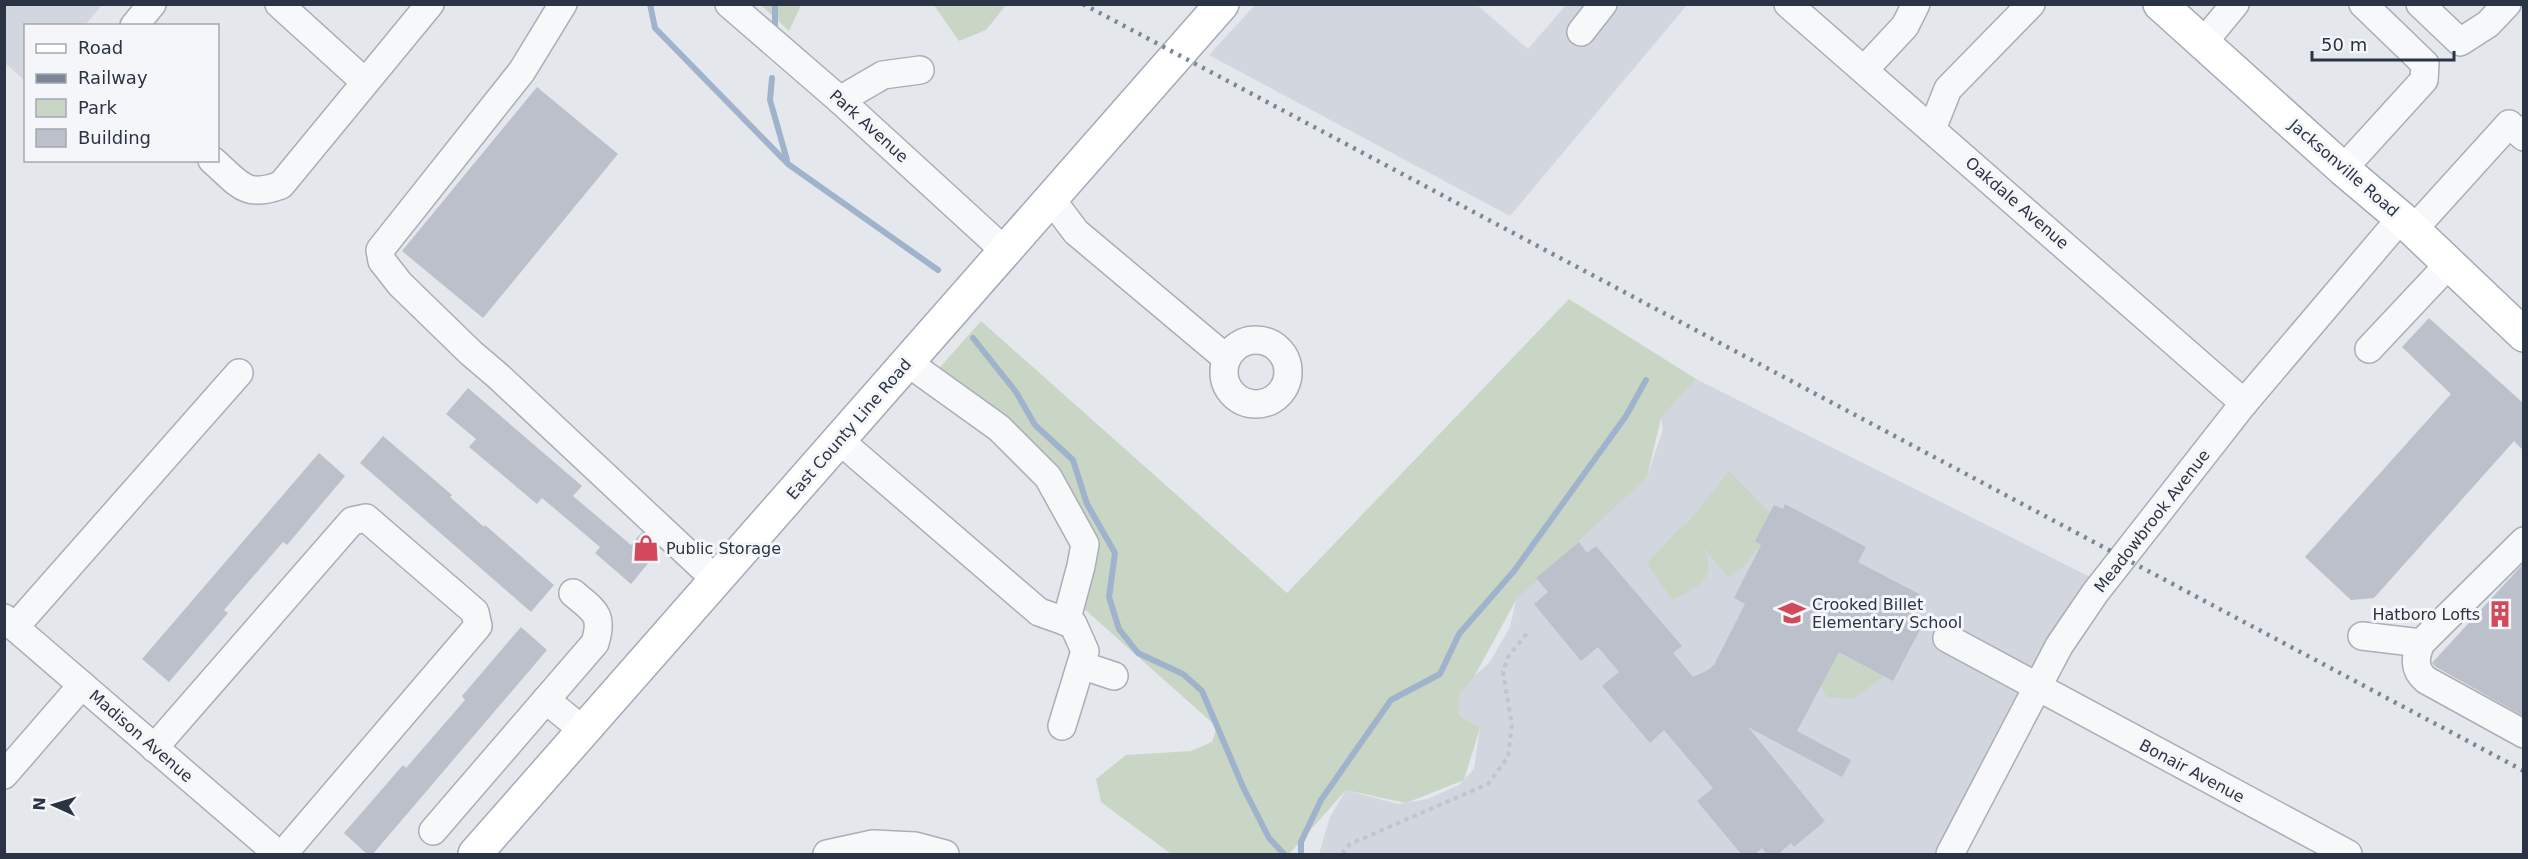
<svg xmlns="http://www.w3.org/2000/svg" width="2528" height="859" font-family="'DejaVu Sans',sans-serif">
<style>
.built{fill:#d2d6de}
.green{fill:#c9d6c5}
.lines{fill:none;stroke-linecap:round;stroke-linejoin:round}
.stream{stroke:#9fb4cc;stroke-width:6}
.building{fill:#bbc0ca}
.minor-casing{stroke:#a9aeb7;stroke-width:30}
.major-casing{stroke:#a3abb8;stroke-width:36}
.path{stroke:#c2c5cb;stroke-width:4;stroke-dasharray:4.5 4.5;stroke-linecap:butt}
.minor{stroke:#f7f8fa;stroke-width:27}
.major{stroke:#fff;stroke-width:33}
.rail{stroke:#7d8696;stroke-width:4.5;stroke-dasharray:3 6;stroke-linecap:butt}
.labels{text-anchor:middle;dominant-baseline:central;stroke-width:6;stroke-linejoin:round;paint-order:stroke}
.street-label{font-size:16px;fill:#2b3445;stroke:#f4f6f9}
.poi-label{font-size:16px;fill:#2b3445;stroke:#f4f6f9;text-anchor:start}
</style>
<rect width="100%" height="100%" fill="#e4e7ec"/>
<!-- built -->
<g class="built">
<path d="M5,4h97v1l-17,20 -59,1 -1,55 -20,-18z"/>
<path d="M1255,5h222l51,44 38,-44h121l-177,211 -301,-161z"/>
<path d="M1696,379l394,198 -148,277h-623l11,-37 16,-27 52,14 30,-5 31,-14 15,-16 6,-41 -23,-13 2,-20 10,-14 21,-19 20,-35 6,-27 20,-25 111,-98 16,-48 -2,-11z"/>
</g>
<!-- green -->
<g class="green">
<path d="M761,5h40l-12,26z"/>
<path d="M934,5h72l-20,25 -27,11z"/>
<path d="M1569,299l127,80 -35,39 -14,59 -131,123 -42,77 -15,18 -1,20 22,13 -16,52 -58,23 -60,-13 -57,64h-118l-70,-52 -5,-23 30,-24 65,-4 21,-9 5,-15 -154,-137 17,-45 6,-28 -52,-75 -99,-69 46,-52 306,272z"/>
<path d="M1729,471l50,51 -35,44 -16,11 -34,-41c4,6 12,14 13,20 8,27 -17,34 -35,44l-25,-37 37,-39 2,1z"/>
<path d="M1838,638l58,31 -44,30 -25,-2 -22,-37z"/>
</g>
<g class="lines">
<!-- stream -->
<g class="stream">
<path d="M650,4l5,24 133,136 150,106"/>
<path d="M775,25v-21"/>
<path d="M772,78l-2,22 17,60"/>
<path d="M973,338l43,54 19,33 38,35 14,44 28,49 -6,44 10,32 19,24 45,21 19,17 41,96 26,51 15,16"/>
<path d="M1301,854v-12l20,-42 70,-100 49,-26 19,-40 55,-63 112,-155 20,-36"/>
</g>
</g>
<!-- building -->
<g class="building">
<path d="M537,87l81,67 -135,164 -81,-67z"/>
<path d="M2429,318l94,85v47l-9,-9 -140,157 -23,2 -46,-43 146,-163 -49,-47z"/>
<path d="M468,388l114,98 -9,10 58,49 11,-13 18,17 -29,35 -36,-31 5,-6 -58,-49 -5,6 -68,-57 7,-8 -30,-25z"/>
<path d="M383,436l69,59 -2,2 34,30 1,-2 69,60 -23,27 -171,-149z"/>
<path d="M319,453l26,23 -58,69 -4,-3 -59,68 4,3 -59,69 -27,-23z"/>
<path d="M1785,504l81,43 -8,15 63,33 -10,18 14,7 -32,61 -54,-29 -42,79 54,29 -9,17 -94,-50 77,94 -31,26 -3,-4 -14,12h-10l-5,-7 -8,7h-12l-45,-54 16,-13 -49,-58 -14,13 -48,-57 17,-14 -21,-25 -17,14 -47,-57 14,-12 -12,-14 43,-36 8,11 9,-7 86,100 -9,7 20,24 15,-7 6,-5 31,-61 -11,-6 27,-53 -6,-4 19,-36 9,4z"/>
<path d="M2523,564v152l-87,-49 -4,-4z"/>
<path d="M521,627l26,23 -175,205h-4l-24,-22 59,-68 3,3 59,-68 -3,-4z"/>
</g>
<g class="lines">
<defs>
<g id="minor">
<path d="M279,4l86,78"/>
<path d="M563,4l-41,67 -142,179 2,11 18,23 71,69 27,23 218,204"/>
<path d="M729,4l111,96 165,151"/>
<path d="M1788,4l456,399"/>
<path d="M2420,4l40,38 28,-18 19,-20"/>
<path d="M134,26l18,-22"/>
<path d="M1581,32l22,-28"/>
<path d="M2203,43l32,-39"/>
<path d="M1864,70l41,-44 11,-22"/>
<path d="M840,100l43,-25 37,-5"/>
<path d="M1932,129l16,-40 83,-85"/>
<path d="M212,160c27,23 32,39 69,25l149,-181"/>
<path d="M2343,169l81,-89 1,-16 -62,-60"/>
<path d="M1051,199l25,33 150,126"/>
<path d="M2413,230l96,-106 15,13"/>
<circle cx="1256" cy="372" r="32"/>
<path d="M2369,349l80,-85"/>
<path d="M907,362l92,66 49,49 37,67 -4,22 -15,56"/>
<path d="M839,440l200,172 34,12 12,27 -23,75"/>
<path d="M2524,541l-103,102c-6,14 -8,26 5,37l98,54"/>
<path d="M4,618l274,236"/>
<path d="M15,627l224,-254"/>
<path d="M2362,636l59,7"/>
<path d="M1947,638l401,216"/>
<path d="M1081,665l33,11"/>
<path d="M546,700l38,31"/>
<path d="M154,748l198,-227 14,-3 109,94 3,14 -195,228"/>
<path d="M4,775l78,-90"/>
<path d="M433,831l162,-188c9,-29 -1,-32 -22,-50"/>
<path d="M827,854l46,-10 42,2 30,8"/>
<path d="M1950,854l109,-208 36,-53 149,-190 157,-185"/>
</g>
<g id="major">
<path d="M2160,4l183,165 58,49 123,117"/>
<path d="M475,854l747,-850"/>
</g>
</defs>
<!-- minor casing -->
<use href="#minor" class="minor-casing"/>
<!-- major casing -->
<use href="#major" class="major-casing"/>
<!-- path -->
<path class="path" d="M1342,854l8,-10 138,-60 20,-27 4,-32 -9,-53 5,-15 21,-26"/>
<!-- minor -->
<use href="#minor" class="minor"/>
<!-- major -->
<use href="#major" class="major"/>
<!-- rail -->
<path class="rail" d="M1083,4l1441,767"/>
</g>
<!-- icons -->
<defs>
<symbol id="shop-bare" viewBox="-9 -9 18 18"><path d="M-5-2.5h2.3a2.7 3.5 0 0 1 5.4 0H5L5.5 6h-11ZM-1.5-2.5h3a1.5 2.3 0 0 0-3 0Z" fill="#d1495b" stroke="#f4f6f9" stroke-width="2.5" paint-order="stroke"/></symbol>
<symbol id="school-bare" viewBox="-9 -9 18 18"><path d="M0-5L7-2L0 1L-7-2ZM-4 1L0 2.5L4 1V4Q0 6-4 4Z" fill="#d1495b" stroke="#f4f6f9" stroke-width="2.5" paint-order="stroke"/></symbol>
<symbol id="building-bare" viewBox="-9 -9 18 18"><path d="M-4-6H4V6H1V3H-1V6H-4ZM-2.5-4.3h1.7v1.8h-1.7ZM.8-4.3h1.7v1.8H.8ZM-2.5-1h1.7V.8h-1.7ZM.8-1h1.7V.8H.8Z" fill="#d1495b" stroke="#f4f6f9" stroke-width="2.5" paint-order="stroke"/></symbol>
</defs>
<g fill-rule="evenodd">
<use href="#shop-bare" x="627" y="529" width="38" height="38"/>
<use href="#school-bare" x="1773" y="594" width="38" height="38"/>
<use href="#building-bare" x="2481" y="595" width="38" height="38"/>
</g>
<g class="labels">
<!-- street labels -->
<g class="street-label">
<text transform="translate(869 126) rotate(42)">Park Avenue</text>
<text transform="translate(2344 168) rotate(41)">Jacksonville Road</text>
<text transform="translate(2017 203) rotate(41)">Oakdale Avenue</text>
<text transform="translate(849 429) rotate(-49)">East County Line Road</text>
<text transform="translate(2152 521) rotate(-52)">Meadowbrook Avenue</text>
<text transform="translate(141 736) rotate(41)">Madison Avenue</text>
<text transform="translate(2192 771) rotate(28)">Bonair Avenue</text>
</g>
<!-- poi labels -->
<g class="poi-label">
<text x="666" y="548">Public Storage</text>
<text x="1812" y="604">Crooked Billet<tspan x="1812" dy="18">Elementary School</tspan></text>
<text x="2480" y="614" text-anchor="end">Hatboro Lofts</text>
</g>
</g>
<!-- border -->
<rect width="2528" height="859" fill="none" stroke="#2b3445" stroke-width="12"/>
<!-- legend -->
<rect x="24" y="24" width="195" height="138" fill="#f4f6f9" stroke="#a4a8b1" stroke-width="1.5"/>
<rect x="36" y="44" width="30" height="9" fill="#ffffff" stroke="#a4a8b1" stroke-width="1.5"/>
<text x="78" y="54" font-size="18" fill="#2b3445">Road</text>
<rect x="36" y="74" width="30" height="9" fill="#7d8696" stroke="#a4a8b1" stroke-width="1.5"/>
<text x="78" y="84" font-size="18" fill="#2b3445">Railway</text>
<rect x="36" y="99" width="30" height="18" fill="#c9d6c5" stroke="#a4a8b1" stroke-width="1.5"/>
<text x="78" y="114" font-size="18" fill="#2b3445">Park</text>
<rect x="36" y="129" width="30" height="18" fill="#bbc0ca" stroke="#a4a8b1" stroke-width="1.5"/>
<text x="78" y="144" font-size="18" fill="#2b3445">Building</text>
<!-- north arrow -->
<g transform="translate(54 805) rotate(274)" stroke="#f4f6f9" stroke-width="4.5" paint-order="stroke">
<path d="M0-4.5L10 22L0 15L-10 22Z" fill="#2b3445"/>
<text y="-9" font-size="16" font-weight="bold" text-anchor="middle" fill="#2b3445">N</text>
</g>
<!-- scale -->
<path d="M2312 51v9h142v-9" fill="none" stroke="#2b3445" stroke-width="3"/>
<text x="2321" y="51" font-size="18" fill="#2b3445" stroke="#f4f6f9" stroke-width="4.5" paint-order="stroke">50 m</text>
</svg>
